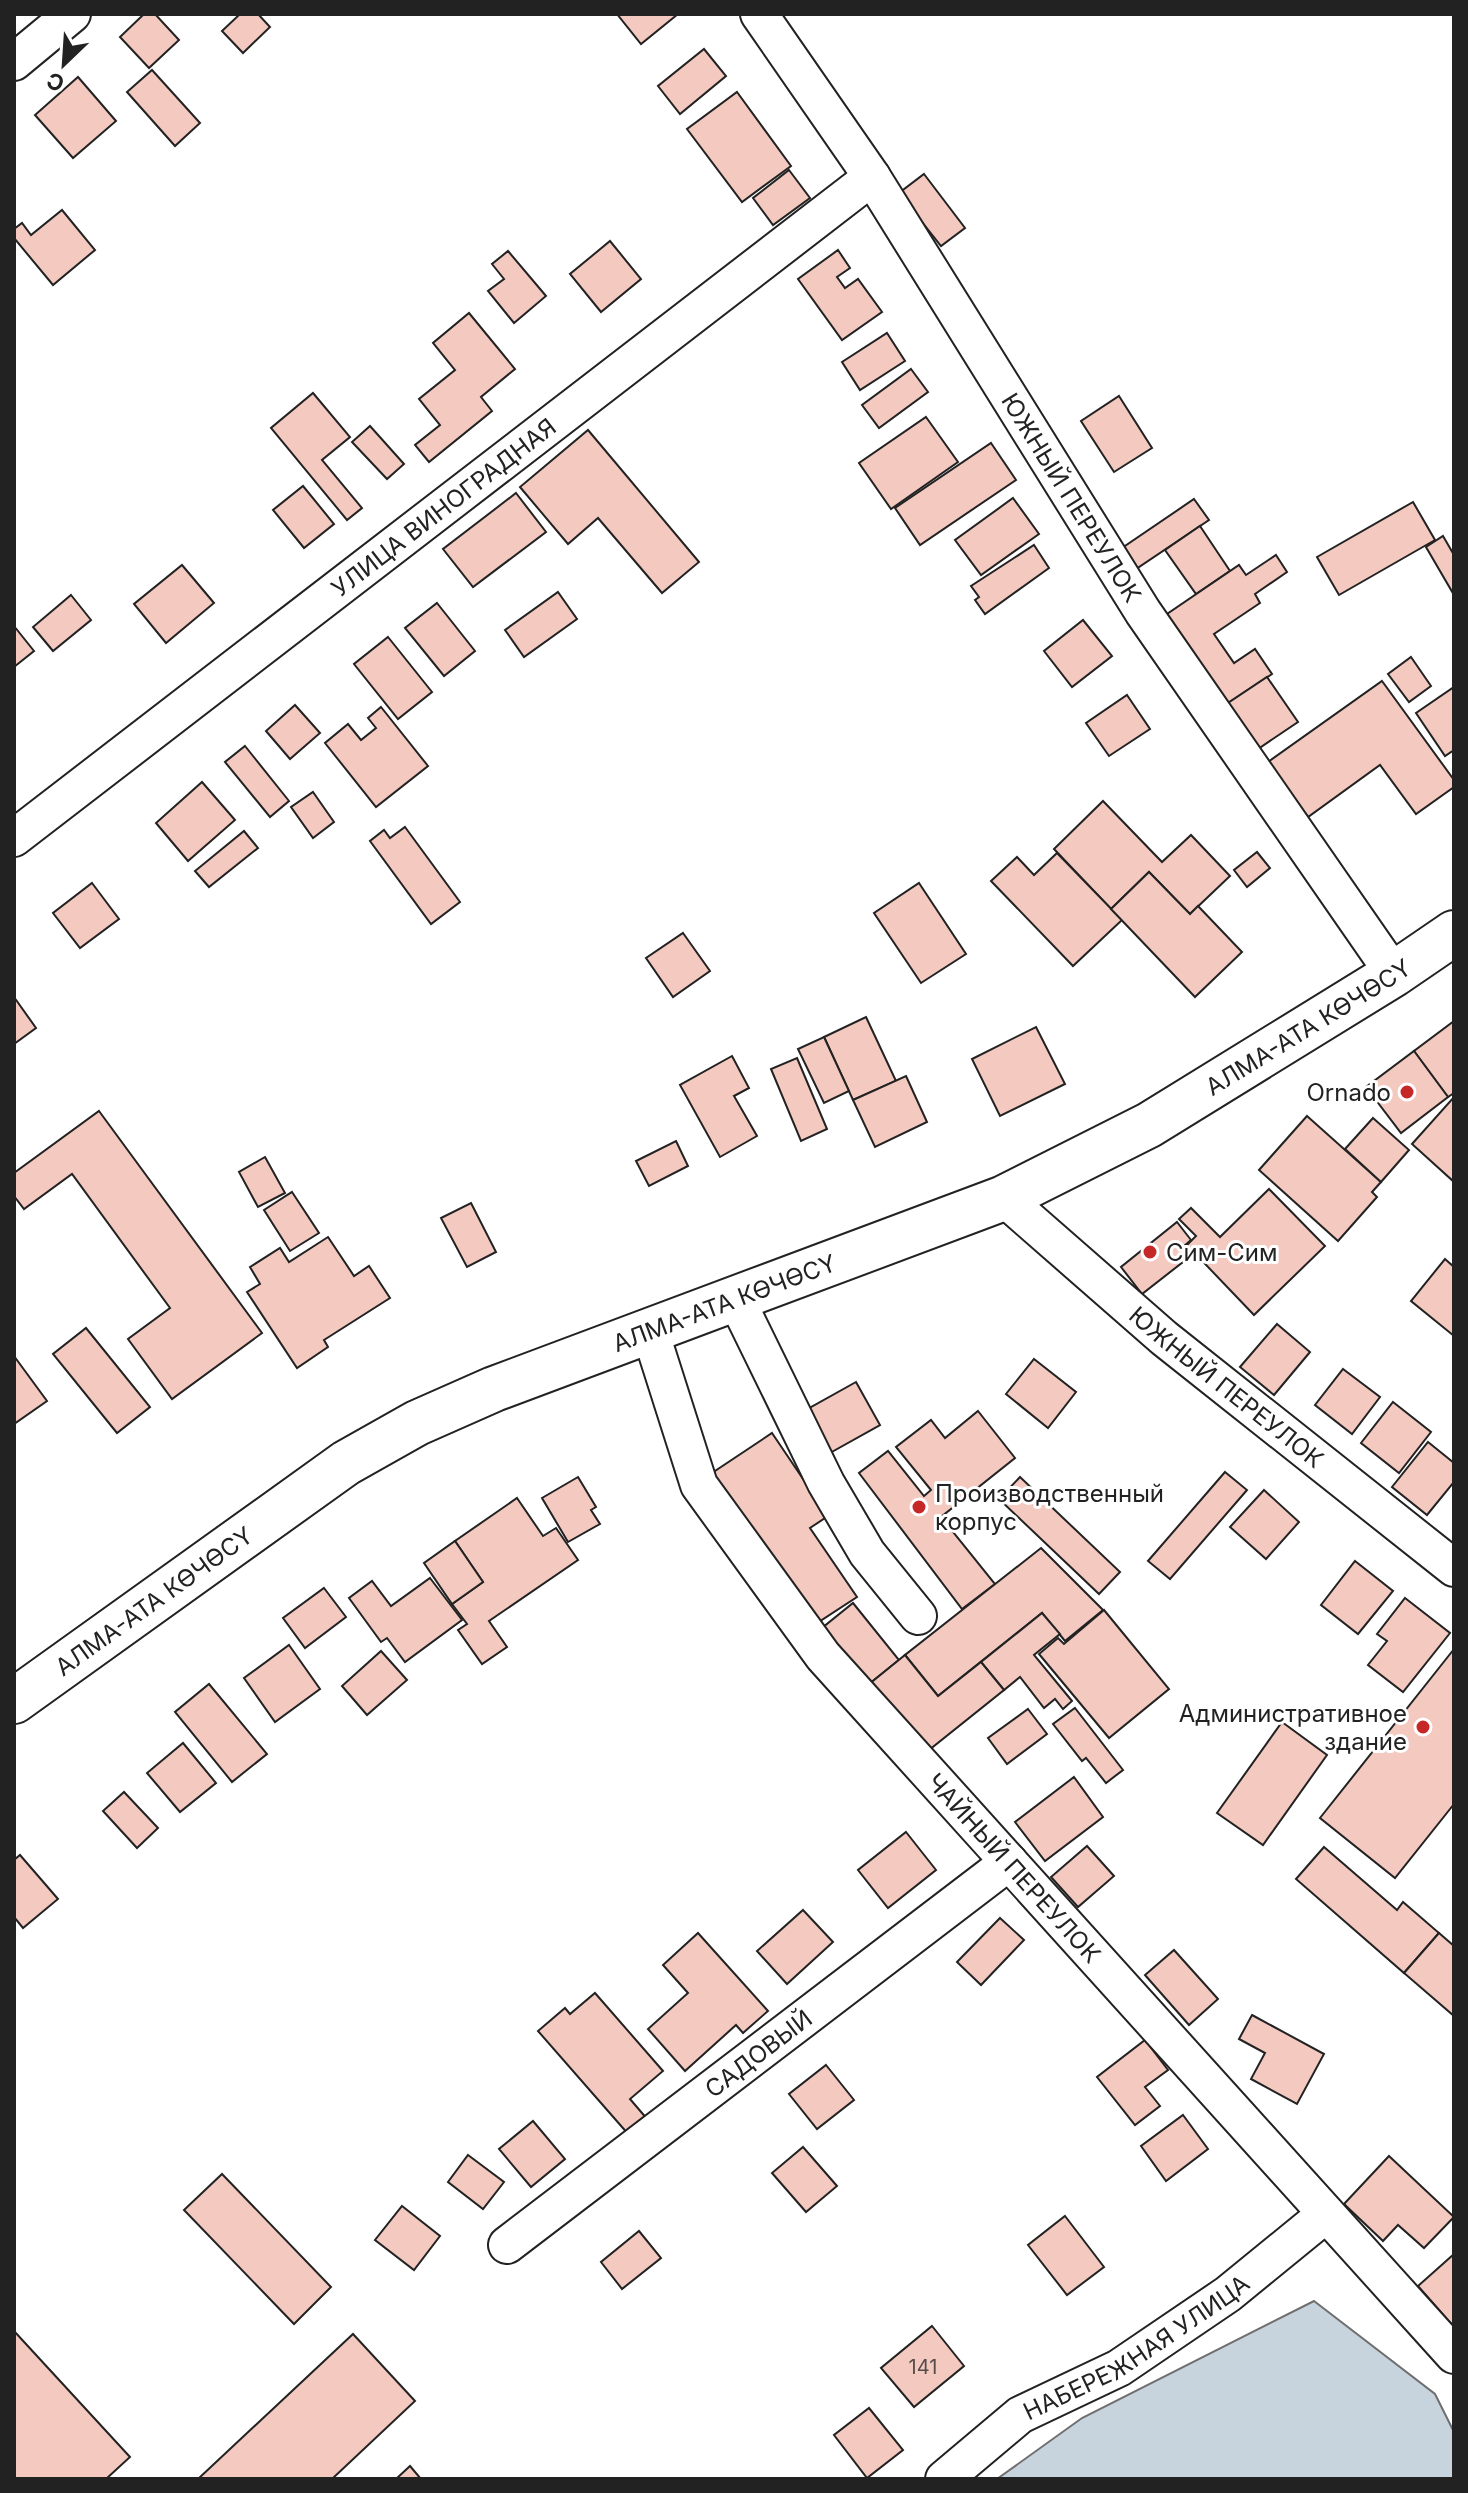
<svg xmlns="http://www.w3.org/2000/svg" width="1468" height="2493" font-family="Inter,sans-serif">
<style>
.water{fill:#c7d3dd;stroke:#6f6f6f;stroke-width:2}
.building{fill:#f3c9c0;stroke:#222;stroke-width:2}
.lines{fill:none;stroke-linecap:round;stroke-linejoin:round}
.minor-casing{stroke:#222;stroke-width:40}
.highway-casing{stroke:#222;stroke-width:48}
.minor{stroke:#fff;stroke-width:36}
.highway{stroke:#fff;stroke-width:44}
.poi-dot{fill:#c62828;stroke:#fff;stroke-width:3}
.labels{text-anchor:middle;dominant-baseline:central;stroke-width:6;stroke-linejoin:round;paint-order:stroke}
.number-label{font-size:20px;fill:#564c4a}
.street-label{font-size:24px;fill:#222;stroke:#fff}
.poi-label{font-size:24px;fill:#222;stroke:#fff;text-anchor:end}
</style>
<rect width="100%" height="100%" fill="#fff"/>
<!-- water -->
<path class="water" d="M1314,2301l121,93 19,38v47h-457l85,-61z"/>
<!-- building -->
<g class="building">
<path d="M144,14h11l24,26 -30,28 -29,-31z"/>
<path d="M240,14h18l12,13 -27,26 -21,-22z"/>
<path d="M617,14h61l-37,30z"/>
<path d="M704,49l22,27 -46,38 -22,-28z"/>
<path d="M152,70l48,53 -25,23 -48,-54z"/>
<path d="M78,77l38,44 -43,37 -38,-43z"/>
<path d="M737,92l54,74 -49,36 -55,-73z"/>
<path d="M789,170l21,28 -37,27 -20,-27z"/>
<path d="M924,174l41,54 -24,18 -42,-53z"/>
<path d="M62,210l33,40 -42,35 -39,-47v-9l8,-6 9,12z"/>
<path d="M610,241l31,38 -40,33 -31,-38z"/>
<path d="M838,250l12,18 -13,9 8,11 13,-9 24,33 -40,28 -44,-61z"/>
<path d="M508,251l38,45 -32,27 -26,-32 16,-12 -12,-15z"/>
<path d="M469,313l46,56 -34,28 11,14 -63,51 -14,-17 25,-20 -21,-26 36,-29 -22,-27z"/>
<path d="M887,333l18,28 -45,29 -18,-28z"/>
<path d="M911,369l17,23 -49,36 -17,-23z"/>
<path d="M313,393l37,44 -28,23 40,48 -15,12 -76,-92z"/>
<path d="M1119,396l33,52 -38,24 -33,-51z"/>
<path d="M926,417l32,45 -67,47 -32,-46z"/>
<path d="M370,426l34,38 -17,15 -35,-37z"/>
<path d="M588,430l111,132 -37,31 -64,-75 -30,26 -48,-57z"/>
<path d="M991,443l25,37 -96,65 -25,-37z"/>
<path d="M303,486l31,38 -30,24 -31,-38z"/>
<path d="M516,493l30,39 -73,55 -30,-38z"/>
<path d="M1013,498l26,36 -58,41 -26,-35z"/>
<path d="M1194,499l15,21 -73,49 -14,-21z"/>
<path d="M1413,502l22,38 -96,55 -22,-38z"/>
<path d="M1200,526l30,45 -34,23 -31,-44z"/>
<path d="M1443,536l11,19v40l-28,-48z"/>
<path d="M1034,545l15,23 -64,46 -10,-14 4,-3 -8,-11z"/>
<path d="M1276,555l11,17 -32,22 5,9 -46,31 20,29 21,-14 17,25 -44,29 -61,-89 72,-49 7,10z"/>
<path d="M182,565l32,38 -48,40 -32,-39z"/>
<path d="M558,592l19,27 -53,38 -19,-27z"/>
<path d="M71,595l20,25 -38,31 -20,-24z"/>
<path d="M437,603l38,48 -31,25 -39,-48z"/>
<path d="M1083,620l29,36 -40,31 -28,-36z"/>
<path d="M14,626l20,25 -20,16z"/>
<path d="M388,637l44,55 -34,27 -44,-55z"/>
<path d="M1411,657l20,29 -22,16 -21,-28z"/>
<path d="M1267,677l31,45 -40,27 -30,-46z"/>
<path d="M1382,681l72,99v7l-38,27 -36,-49 -72,52 -40,-55z"/>
<path d="M1454,687v63l-9,6 -29,-43z"/>
<path d="M1127,695l23,34 -41,27 -23,-33z"/>
<path d="M295,705l25,28 -30,26 -24,-28z"/>
<path d="M381,707l47,59 -52,41 -51,-64 23,-19 13,16 15,-12 -8,-10z"/>
<path d="M245,746l44,55 -19,16 -45,-55z"/>
<path d="M202,782l33,38 -47,41 -32,-38z"/>
<path d="M313,792l21,30 -21,16 -22,-31z"/>
<path d="M1103,801l59,61 29,-27 39,41 -40,38 -41,-42 -38,37 -57,-60z"/>
<path d="M405,827l55,75 -29,22 -61,-83 14,-11 6,8z"/>
<path d="M244,831l14,17 -49,39 -14,-16z"/>
<path d="M1257,852l13,16 -23,19 -13,-17z"/>
<path d="M1057,853l65,67 -49,46 -82,-85 26,-24 17,18z"/>
<path d="M1149,872l41,42 8,-8 44,46 -47,45 -84,-88z"/>
<path d="M92,883l27,36 -39,29 -27,-35z"/>
<path d="M919,883l47,71 -45,29 -47,-70z"/>
<path d="M683,933l27,38 -37,26 -27,-39z"/>
<path d="M14,997l22,31 -22,16z"/>
<path d="M866,1017l30,64 -43,19 -29,-63z"/>
<path d="M1454,1021v72l-6,4 -34,-46z"/>
<path d="M1036,1027l29,57 -65,32 -28,-57z"/>
<path d="M824,1037l25,54 -25,12 -26,-54z"/>
<path d="M1414,1051l34,46 -47,36 -35,-46z"/>
<path d="M732,1056l17,32 -15,8 23,40 -37,21 -40,-72z"/>
<path d="M797,1058l30,71 -26,12 -30,-72z"/>
<path d="M906,1076l21,46 -52,25 -22,-47z"/>
<path d="M1454,1097v83l-1,1 -41,-37z"/>
<path d="M99,1111l163,222 -90,66 -44,-60 42,-31 -98,-134 -48,35 -10,-13v-23z"/>
<path d="M1307,1116l74,66 -9,10 5,5 -39,44 -79,-71z"/>
<path d="M1373,1118l36,32 -28,32 -36,-33z"/>
<path d="M676,1141l12,25 -39,20 -13,-25z"/>
<path d="M265,1157l20,36 -27,14 -19,-35z"/>
<path d="M1269,1189l56,57 -71,69 -67,-70 9,-9 -17,-17 12,-11 29,29z"/>
<path d="M292,1192l27,41 -29,18 -26,-41z"/>
<path d="M471,1203l25,49 -29,15 -26,-49z"/>
<path d="M1177,1222l14,18 -7,6 8,9 -50,39 -21,-27z"/>
<path d="M328,1237l26,39 15,-10 21,32 -66,42 4,7 -31,21 -50,-76 13,-8 -10,-17 30,-19 9,14z"/>
<path d="M1445,1259l9,8v69l-43,-35z"/>
<path d="M1277,1324l33,28 -36,43 -34,-28z"/>
<path d="M86,1328l64,79 -33,26 -64,-79z"/>
<path d="M14,1356l33,45 -33,23z"/>
<path d="M1034,1359l42,33 -28,36 -42,-34z"/>
<path d="M1343,1369l37,28 -28,37 -37,-29z"/>
<path d="M856,1382l24,43 -59,33 -24,-43z"/>
<path d="M1393,1402l38,30 -32,41 -38,-30z"/>
<path d="M978,1411l37,47 -74,59 54,67 -33,25 -103,-136 29,-22 36,45 7,-6 -35,-43 35,-27 14,18z"/>
<path d="M772,1433l56,83 -18,12 47,69 -43,28 -102,-152z"/>
<path d="M1428,1442l26,21v19l-27,33 -35,-28z"/>
<path d="M1225,1472l22,18 -77,89 -22,-18z"/>
<path d="M578,1477l18,30 -5,3 9,14 -32,18 -26,-44z"/>
<path d="M1020,1477l100,95 -21,22 -100,-95z"/>
<path d="M1264,1490l35,32 -33,37 -36,-32z"/>
<path d="M517,1498l26,38 13,-8 22,32 -89,61 18,26 -25,17 -24,-34 9,-6 -15,-20 31,-22 -28,-41z"/>
<path d="M455,1541l28,41 -31,22 -28,-41z"/>
<path d="M1041,1548l62,62 -38,31 -23,-28 -104,83 -33,-41z"/>
<path d="M1355,1561l38,30 -35,43 -37,-29z"/>
<path d="M430,1578l32,42 -57,42 -18,-24 -6,4 -32,-44 23,-17 19,25z"/>
<path d="M324,1588l22,29 -41,31 -22,-30z"/>
<path d="M1405,1598l45,35 -47,59 -35,-27 19,-24 -10,-7z"/>
<path d="M853,1603l46,57 -31,25 -46,-57z"/>
<path d="M1104,1610l65,79 -60,49 -70,-84 19,-16 6,6z"/>
<path d="M1042,1613l18,21 -26,21 38,46 -9,8 -8,-10 -11,9 -24,-31 -16,13 -23,-28z"/>
<path d="M289,1645l31,44 -45,33 -31,-44z"/>
<path d="M1454,1649v155l-59,74 -75,-60z"/>
<path d="M381,1651l26,29 -40,35 -25,-29z"/>
<path d="M905,1655l33,41 43,-34 23,28 -80,64 -56,-69z"/>
<path d="M209,1684l58,70 -35,28 -57,-70z"/>
<path d="M1075,1708l48,62 -17,13 -20,-25 -4,3 -29,-37z"/>
<path d="M1028,1709l19,25 -40,30 -19,-26z"/>
<path d="M1282,1722l45,33 -64,90 -46,-32z"/>
<path d="M183,1743l33,40 -36,29 -33,-39z"/>
<path d="M1074,1777l29,40 -58,44 -30,-39z"/>
<path d="M124,1792l34,36 -21,20 -34,-37z"/>
<path d="M906,1832l30,38 -48,38 -30,-38z"/>
<path d="M1087,1846l27,30 -36,31 -27,-30z"/>
<path d="M1324,1847l73,63 6,-8 36,31 -35,40 -108,-94z"/>
<path d="M20,1855l38,44 -35,29 -9,-11v-57z"/>
<path d="M803,1910l30,32 -46,42 -30,-33z"/>
<path d="M1000,1918l24,22 -43,45 -24,-23z"/>
<path d="M698,1933l70,78 -25,22 -7,-8 -51,46 -37,-42 40,-36 -25,-28z"/>
<path d="M1439,1933l15,13v70l-50,-43z"/>
<path d="M1174,1950l44,49 -29,26 -44,-50z"/>
<path d="M595,1993l68,78 -33,28 24,28 -18,16 -98,-112 27,-23 5,6z"/>
<path d="M1252,2015l72,39 -27,50 -46,-25 14,-26 -26,-14z"/>
<path d="M1145,2040l23,30 -23,17 15,19 -25,19 -38,-48z"/>
<path d="M826,2065l28,35 -37,29 -28,-35z"/>
<path d="M1183,2115l25,34 -42,32 -25,-35z"/>
<path d="M533,2121l32,38 -34,28 -32,-38z"/>
<path d="M803,2147l34,39 -31,26 -34,-39z"/>
<path d="M468,2155l36,27 -21,27 -35,-27z"/>
<path d="M1389,2156l65,61 -30,31 -26,-23 -15,16 -39,-37z"/>
<path d="M222,2174l109,113 -37,37 -110,-114z"/>
<path d="M402,2206l38,30 -26,34 -39,-30z"/>
<path d="M1065,2216l39,51 -37,28 -39,-50z"/>
<path d="M639,2231l22,27 -39,31 -21,-27z"/>
<path d="M1454,2254v73l-36,-41z"/>
<path d="M932,2326l32,40 -50,41 -33,-39z"/>
<path d="M14,2331l116,126 -24,22h-92z"/>
<path d="M353,2334l62,67 -83,78h-134z"/>
<path d="M869,2408l34,42 -36,28 -33,-43z"/>
<path d="M410,2466l11,13h-25z"/>
</g>
<g class="lines">
<defs>
<g id="minor">
<path id="s1" d="M759,14l113,163 271,435 251,362"/>
<path d="M14,62l58,-48"/>
<path id="s2" d="M14,838l858,-661"/>
<path id="s3" d="M1004,1198l160,140 290,230"/>
<path d="M736,1299l90,184 41,70 51,63"/>
<path id="s4" d="M650,1331l49,154 124,171 631,699"/>
<path id="s5" d="M507,2245l502,-383"/>
<path id="s6" d="M944,2479l76,-64 99,-47 109,-74 98,-80"/>
</g>
<g id="highway">
<path id="s7" d="M14,1701l332,-238 71,-40 77,-34 510,-191 145,-73 245,-151 60,-41"/>
</g>
</defs>
<!-- minor casing -->
<use href="#minor" class="minor-casing"/>
<!-- highway casing -->
<use href="#highway" class="highway-casing"/>
<!-- minor -->
<use href="#minor" class="minor"/>
<!-- highway -->
<use href="#highway" class="highway"/>
</g>
<!-- markers -->
<g class="poi-dot">
<circle cx="1407" cy="1092" r="8"/>
<circle cx="1150" cy="1252" r="8"/>
<circle cx="919" cy="1507" r="8"/>
<circle cx="1423" cy="1727" r="8"/>
</g>
<g class="labels">
<!-- number labels -->
<g class="number-label">
<text x="923" y="2367">141</text>
</g>
<!-- street labels -->
<g class="street-label">
<text stroke="none"><textPath href="#s1" startOffset="576">ЮЖНЫЙ ПЕРЕУЛОК</textPath></text>
<text stroke="none"><textPath href="#s2" startOffset="542">УЛИЦА ВИНОГРАДНАЯ</textPath></text>
<text stroke="none"><textPath href="#s7" startOffset="1468">АЛМА-АТА КӨЧӨСҮ</textPath></text>
<text stroke="none"><textPath href="#s7" startOffset="820">АЛМА-АТА КӨЧӨСҮ</textPath></text>
<text stroke="none"><textPath href="#s3" startOffset="292">ЮЖНЫЙ ПЕРЕУЛОК</textPath></text>
<text stroke="none"><textPath href="#s7" startOffset="172">АЛМА-АТА КӨЧӨСҮ</textPath></text>
<text stroke="none"><textPath href="#s4" startOffset="658">ЧАЙНЫЙ ПЕРЕУЛОК</textPath></text>
<text stroke="none"><textPath href="#s5" startOffset="316">САДОВЫЙ</textPath></text>
<text stroke="none"><textPath href="#s6" startOffset="234">НАБЕРЕЖНАЯ УЛИЦА</textPath></text>
</g>
<!-- poi labels -->
<g class="poi-label">
<text x="1391" y="1092">Ornado</text>
<text x="1166" y="1252" text-anchor="start">Сим-Сим</text>
<text x="935" y="1493" text-anchor="start">Производственный<tspan x="935" dy="28">корпус</tspan></text>
<text x="1407" y="1713">Административное<tspan x="1407" dy="28">здание</tspan></text>
</g>
</g>
<!-- border -->
<rect width="1468" height="2493" fill="none" stroke="#222222" stroke-width="32"/>
<!-- north arrow -->
<g transform="translate(64 64) rotate(205)" stroke="#ffffff" stroke-width="6" paint-order="stroke">
<path d="M0-6L14 30L0 20L-14 30Z" fill="#222222"/>
<text y="-12" font-size="22" font-weight="bold" text-anchor="middle" fill="#222222">С</text>
</g>
</svg>
